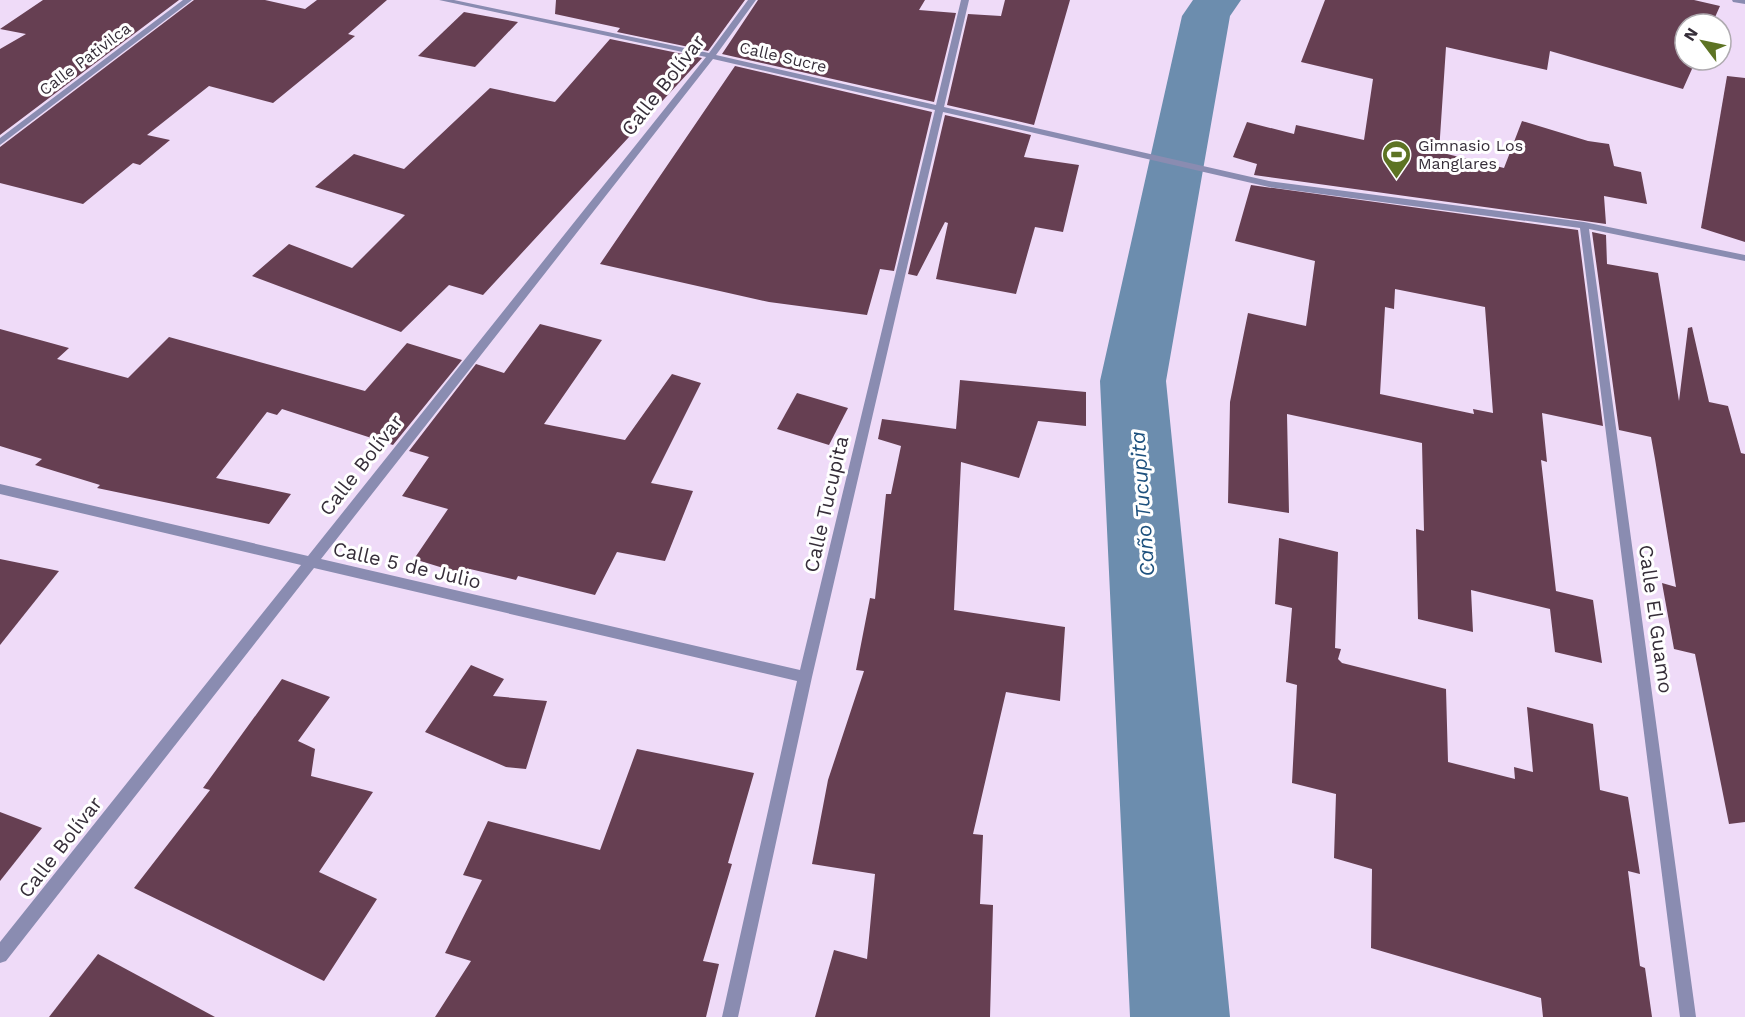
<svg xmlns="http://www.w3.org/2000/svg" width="1745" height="1017" font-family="'Work Sans',sans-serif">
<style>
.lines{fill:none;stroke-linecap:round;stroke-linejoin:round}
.river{fill:#6c8dae;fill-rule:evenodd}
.building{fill:#663f52;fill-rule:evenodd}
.street{fill:#8a8cb1;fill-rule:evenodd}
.labels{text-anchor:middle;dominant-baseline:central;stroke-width:6;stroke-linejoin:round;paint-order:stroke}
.far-street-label{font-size:16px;fill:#362e39;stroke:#fff}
.far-poi-label{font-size:16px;fill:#362e39;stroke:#fff;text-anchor:start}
.street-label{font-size:20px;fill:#362e39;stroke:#fff}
.water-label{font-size:21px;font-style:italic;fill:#1e517e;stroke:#fff}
</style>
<rect width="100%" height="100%" fill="#efdbf8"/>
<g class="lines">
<!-- river -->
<path class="river" d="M1193,0h48l-11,16 -64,365 64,636h-100l-30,-636 82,-365z"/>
</g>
<!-- building -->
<g class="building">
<path d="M43,0h136l-179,135v-86l26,-15 -26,-5z"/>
<path d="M194,0h71l40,9 12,-9h70l-39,34 7,2 -82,67 -64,-17 -62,49 23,5 -30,25 -7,-2 -50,41 -83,-21v-36z"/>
<path d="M556,0h189l-37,51 -91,-19 3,-4 -65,-14z"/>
<path d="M758,0h167l-6,10 37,3 -22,89 -212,-48z"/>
<path d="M1005,0h65l-36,125 -87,-20 21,-91 33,2z"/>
<path d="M1325,0h369l26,6 -8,18h-27v36h11l-13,29 -133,-38 -3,19 -101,-23 -7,105 65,16 18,-47 66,20 21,3 5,22 27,6 6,32 -43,-8 2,28 -352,-49 3,-11 -24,-7 14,-35 47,12 2,-9 68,15 9,-61 -72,-17z"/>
<path d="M464,12l54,10 -43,45 -57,-11z"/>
<path d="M610,39l92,19 -219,237 -34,-10 -48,47 -149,-56 37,-32 63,24 53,-53 -90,-28 39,-33 50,15 86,-81 65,14z"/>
<path d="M735,66l197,46 -38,159 -14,-2 -13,46 -98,-13 -169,-38z"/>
<path d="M1727,76l18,2v164l-44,-14z"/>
<path d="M945,115l86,20 -7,22 55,8 -16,67 -28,-5 -19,67 -80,-15 12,-56 -3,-1 -28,54 -9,-2z"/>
<path d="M1251,185l327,45 25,196 -61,-13 5,49 -6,-2 15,131 37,9 9,63 -47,-11 -5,-43 -79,-19 2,42 -55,-13 -2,-90 8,2 -2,-88 -135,-29 2,99 -61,-10 2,-101 18,-89 58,13 9,-65 -80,-20zM1395,289l90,18 8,106 -20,-4 1,5 -94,-20 5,-87 9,2z"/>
<path d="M1592,232l14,3 1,29 51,9 21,128 9,-73 4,-1 17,75 19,4 13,47 4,1v368l-16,2 -34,-170 -21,-5 -12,-66 14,4 -21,-128 -4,-22 -32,-7z"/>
<path d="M540,324l62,16 -58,84 81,16 47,-66 29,9 -50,100 42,8 -28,70 -48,-9 -22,43 -77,-19 -2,4 -46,-11 -4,6 -52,-16 34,-50 -46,-13 27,-39 -20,-6 67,-87 28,9z"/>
<path d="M0,329l69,19 -12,11 71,19 41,-41 196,54 42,-48 55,17 -69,85 -111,-36 -5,6 -10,-3 -51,66 75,16 -22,30 -172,-36 3,-3 -65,-20 7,-6 -42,-13z"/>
<path d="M960,380l126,12v34l-48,-5 -19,57 -58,-16 -7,148 111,17 -5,74 -54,-9 -33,142 10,1 -3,69 13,1 -3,112h-175l19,-67 33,9 8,-85 -63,-10 16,-84 36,-109 -8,-1 14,-72 5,1 11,-105h5l10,-48 -23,-7 4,-20 74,10z"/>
<path d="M797,393l51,15 -19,37 -52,-16z"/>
<path d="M1279,538l59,14 -3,96 6,1 -3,10 4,4 104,26 2,73 67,17 -1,-12 19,5 -6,-65 66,17 7,66 28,7 12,77 -12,-3 12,95 5,2 7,49h-109l-2,-19 -170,-50 1,-79 -38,-11 2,-64 -44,-11 5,-98 -11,-3 6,-74 -17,-4z"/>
<path d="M0,559l59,12 -59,74z"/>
<path d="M471,665l33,14 -11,17 54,5 -21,68 -20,-2 -81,-35z"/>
<path d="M282,679l48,18 -32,44 17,8 -4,27 62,16 -54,80 58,27 -53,82 -190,-93 76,-98 -7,-2z"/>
<path d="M637,749l117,24 -26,90 4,1 -29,97 16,3 -13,53h-271l36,-56 -26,-8 37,-73 -19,-5 25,-54 112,29z"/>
<path d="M0,812l42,16 -42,53z"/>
<path d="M98,954l117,63h-166z"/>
</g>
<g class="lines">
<!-- street -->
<g class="street">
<path d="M183,0h9l-192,145v-7z"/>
<path d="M439,0h15l255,53 39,-53h8l-40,55 220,50 25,-105h8l-25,107 325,74 315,41 161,33v6l-156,-32 107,788h-16l-100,-789 -311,-41 -326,-75 -131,565 -74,340h-16l75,-336 -483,-113 -308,393 -6,2v-21l301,-377 -301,-71v-10l308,72 398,-499zM713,59l222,51 -135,560 -479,-111z"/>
<path d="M1732,0h13v4l-12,-2z"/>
</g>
</g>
<!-- icons -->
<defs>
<symbol id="stadium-pin" viewBox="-11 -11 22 30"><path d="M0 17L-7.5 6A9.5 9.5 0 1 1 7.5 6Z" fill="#5d7323" stroke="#fff"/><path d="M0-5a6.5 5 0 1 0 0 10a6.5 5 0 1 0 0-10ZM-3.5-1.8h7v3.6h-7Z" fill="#fff"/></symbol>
</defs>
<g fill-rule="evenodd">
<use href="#stadium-pin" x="1380" y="138" width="33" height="45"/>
</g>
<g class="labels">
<!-- far-street labels -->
<g class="far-street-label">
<text transform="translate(783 57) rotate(13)">Calle Sucre</text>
<text transform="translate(85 59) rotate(-37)">Calle Pativilca</text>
</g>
<!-- far-poi labels -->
<g class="far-poi-label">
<text x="1418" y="145">Gimnasio Los<tspan x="1418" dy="18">Manglares</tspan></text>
</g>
<!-- street labels -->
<g class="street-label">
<text transform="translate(663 85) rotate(-52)">Calle Bolívar</text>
<text transform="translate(361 465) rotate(-52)">Calle Bolívar</text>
<text transform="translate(826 504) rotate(-77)">Calle Tucupita</text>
<text transform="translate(407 565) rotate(13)">Calle 5 de Julio</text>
<text transform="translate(1656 619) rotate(82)">Calle El Guamo</text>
<text transform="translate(60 847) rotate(-52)">Calle Bolívar</text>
</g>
<!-- water labels -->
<g class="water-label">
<text transform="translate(1142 504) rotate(-94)">Caño Tucupita</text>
</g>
</g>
<!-- north arrow -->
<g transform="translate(1703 42) rotate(302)"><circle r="28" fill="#ffffff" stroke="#afabb0" stroke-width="1.5"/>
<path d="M0-4.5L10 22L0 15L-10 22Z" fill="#5d7323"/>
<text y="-9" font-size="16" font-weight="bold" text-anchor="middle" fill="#362e39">N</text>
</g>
</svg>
